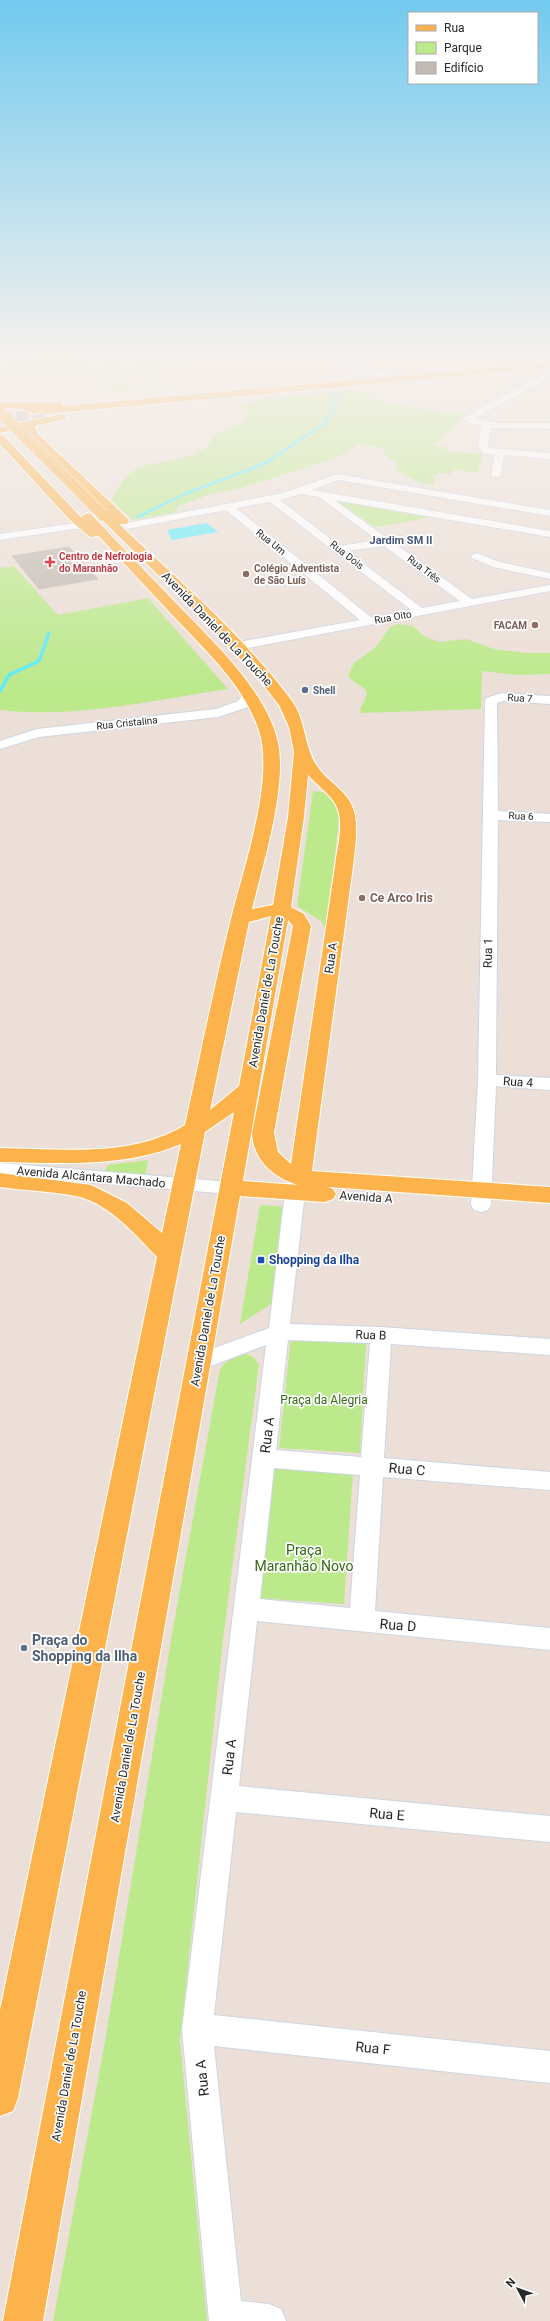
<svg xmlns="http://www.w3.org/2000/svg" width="550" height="2321" font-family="Roboto,sans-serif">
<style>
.green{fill:#bde98d}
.water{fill:#5eecf9}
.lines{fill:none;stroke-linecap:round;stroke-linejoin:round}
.stream-far1{stroke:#5eecf9;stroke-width:3}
.stream{stroke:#5eecf9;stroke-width:3.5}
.building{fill:#c3bbb3;stroke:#c7bbb1}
.major-tunnel{stroke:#c5bab4;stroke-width:11;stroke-dasharray:11 5.5;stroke-linecap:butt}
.minor-casing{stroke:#ccd5e3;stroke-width:2}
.major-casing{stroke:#fff;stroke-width:2}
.minor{fill:#fff;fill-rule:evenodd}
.major{fill:#fdb34b;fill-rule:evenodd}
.major-bridge-casing{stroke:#fff;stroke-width:12;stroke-linecap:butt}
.major-bridge{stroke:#fdb34b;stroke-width:11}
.health-dot{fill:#e0444e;stroke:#fff;stroke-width:1.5}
.education-dot{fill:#8d6e63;stroke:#fff;stroke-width:1.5}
.service-dot{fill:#5c6f8a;stroke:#fff;stroke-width:1.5}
.transit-dot{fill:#1a4fb4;stroke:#fff;stroke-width:1.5}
.labels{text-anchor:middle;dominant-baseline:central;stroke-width:3.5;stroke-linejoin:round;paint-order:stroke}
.far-street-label{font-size:10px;fill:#272727;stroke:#fff}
.far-health-label{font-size:10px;font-weight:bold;fill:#be3a42;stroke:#fff;text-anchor:start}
.far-education-label{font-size:10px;font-weight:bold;fill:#785e54;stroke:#fff;text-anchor:start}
.far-service-label{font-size:10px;font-weight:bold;fill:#4e5e75;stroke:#fff;text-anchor:start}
.far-neighbourhood-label{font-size:11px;font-weight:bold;fill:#44587c;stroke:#fff}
.street-label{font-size:12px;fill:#272727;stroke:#fff}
.education-label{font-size:12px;font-weight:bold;fill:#785e54;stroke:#fff;text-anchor:start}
.transit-label{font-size:12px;font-weight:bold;fill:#164399;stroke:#fff;text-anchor:start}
.park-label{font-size:12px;fill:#346a12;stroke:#fff}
.near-street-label{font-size:14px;fill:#272727;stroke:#fff}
.near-park-label{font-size:14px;fill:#346a12;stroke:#fff}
.near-service-label{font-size:14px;font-weight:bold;fill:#4e5e75;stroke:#fff;text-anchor:start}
</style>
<rect width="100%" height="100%" fill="#ecdfd7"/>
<!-- green -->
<g class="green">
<path d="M37,357h63l-21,2 7,10 33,-3 3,3 21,-2 -3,-3 44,-4 -2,-3h13l2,2 -6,3 -37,3 1,2 -3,2 -131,6 -6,-1 -6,-11 1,-3z"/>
<path d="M154,372l6,4 -6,1 9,10 -50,4 -7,-12 -7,-2 15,-2 7,10c9,3 25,4 32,-2l-12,-10z"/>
<path d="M348,390l28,5 -7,4 61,12 35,3 -32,32 12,1 3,5 35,2 -5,19 -23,-4 -4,5 -12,-1 -6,4 2,4 -2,4 -14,-3 -21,-10 -3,-3 4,-5 -18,-11 6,-4 -27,-5 -26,15 -93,29 -30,6 -34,13v4l-4,2 -40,7 -22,-20c6,-9 13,-23 22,-29 23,-14 73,-8 81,-36l32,-15 2,-6 -7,-5v-6z"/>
<path d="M338,500l101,16 -64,11 -40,-26z"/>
<path d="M14,566l44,49 90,-17 80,91c-74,11 -153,30 -228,21v-142z"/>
<path d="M398,624l15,2 11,10 15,6 27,-3 28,10 34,4h22v21l-33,1 -35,-4 -1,38 -120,4 -1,-4c14,-25 3,-17 -12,-33l6,-13 22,-16 14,-20z"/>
<path d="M313,791l17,2 8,7 1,17 -12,114 -6,-10 -24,-15z"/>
<path d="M148,1160l-3,17 -40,-6 3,-6z"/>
<path d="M260,1205l26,2 -13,96 -33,21z"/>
<path d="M291,1337l75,5 -6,111 -81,-5z"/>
<path d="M247,1354l6,3 6,7 -36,275 -43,402 27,280h-154l52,-279 67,-408 48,-265 9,-10z"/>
<path d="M271,1468l82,5 -9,131 -87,-6z"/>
</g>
<!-- water -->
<path class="water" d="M207,523l11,9 -46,8 -5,-10z"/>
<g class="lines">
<!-- stream-far1 -->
<path class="stream-far1" d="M137,517l50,-24 79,-30 59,-40 13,-23 -4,-7"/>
<!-- stream -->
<path class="stream" d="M0,691l9,-16 30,-14 10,-28"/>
</g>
<!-- building -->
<path class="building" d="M69,547l29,32 -59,10 -27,-33z"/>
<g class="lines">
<!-- major-tunnel -->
<path class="major-tunnel" d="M0,418l46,-4"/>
<defs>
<g id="minor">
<path d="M337,357h10l17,12 42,6 4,3 -4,3 -47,-8z"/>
<path d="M546,368h4l-2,11 -73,39 20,5h55v6l-59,-1 -3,17 1,3 61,5v6l-46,-4 -3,20 -2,2h-6l-2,-2 4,-20 -12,-2 -5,-8 4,-19 -11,-3 -8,-5 79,-43z"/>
<path d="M337,474l213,36v6l-212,-36 -26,10 238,41v6l-216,-37 138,99 78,-14v6l-313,59 -4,-1 -2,-3 2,-3 127,-23 -134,-110 -99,19 -5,-3 5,-3 156,-30zM301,494l18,3 58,43 -37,6 -60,-46zM270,502l141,108 -39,8 -136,-110zM384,546l76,55 -38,7 -75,-57z"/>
<path d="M83,522l4,1v4l-87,13v-6z"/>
<path d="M476,553l24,9 50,11v6l-57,-12 -21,-9 -1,-2z"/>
<path d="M249,692l6,4 -7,11 -30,10 -179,20 -39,12v-8l37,-12 179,-20 22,-8 6,-8z"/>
<path d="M502,693l48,3v8l-47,-3 -6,2 1,108 52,3v8l-52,-2 -2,255 54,3v12l-54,-4 -5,119 -3,5 -7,2 -7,-2 -3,-5 7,-125 7,-379 1,-3z"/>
<path d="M0,1163l230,19 7,1 3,5 -3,5 -7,1 -230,-19z"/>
<path d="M295,1185l7,2 3,5 -15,132 91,3 169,12v16l-159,-11 -7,114 166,14v18l-167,-13 -8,134 175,17v22l-293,-29 -18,165 311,30v26l-314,-30 -22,203 336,36v32l-336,-37 27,255 28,3 12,5 5,12h-77l-27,-292 84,-684 -68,26 -8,-2 -3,-6 3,-6 79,-29 16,-136 3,-5zM288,1340l82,3 -9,114 -85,-7zM274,1468l86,7 -10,133 -90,-9z"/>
</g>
<g id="major">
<path d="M550,362v6l-506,46 -4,-2 -5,2 -14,-5 -21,-1v-6h59l4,1v3z"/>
<path d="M62,414l4,1v4l-31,7 2,7 90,85 2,3 -2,3h-8c59,56 124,111 173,177 14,20 12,46 25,65 7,11 20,19 29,30 16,19 9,48 7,70l-41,305 238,16v16l-222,-16 5,2 3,5 -3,5 -8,3 -85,-6 -197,1125h-40l231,-1209 -29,20 -187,966 -5,13 -13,5v-106l157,-753c-21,-22 -47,-52 -77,-60 -26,-6 -54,-6 -80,-10v-14l91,12 36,18 35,30 19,-89c-57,24 -121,19 -181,18v-14c59,1 132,10 185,-23 15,-68 29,-138 46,-206 12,-49 44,-140 28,-188 -14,-44 -50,-77 -81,-110 -27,-28 -53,-57 -79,-85l-9,1 -21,-18 -69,-75v-9l4,1 73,77 4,4 6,-4 4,1c28,30 56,59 84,88 36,38 96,92 104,146 6,46 -16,116 -27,161l21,-4 15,-88 6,-65 -5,-25 -10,-22 -22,-28 -55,-59 -105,-103 2,-3h8l-78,-75 -4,-9 -25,5v-6zM308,775c8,9 19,17 26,27 12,17 3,45 1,64l-44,298 -13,-12 -4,-19 37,-207 -7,-12 -13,-7 13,-90zM271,916l-32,170 -29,24 39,-188zM288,920l5,6 -41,207c1,26 21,45 46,52l-55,-4z"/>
</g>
</defs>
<!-- minor casing -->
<use href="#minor" class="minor-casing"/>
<!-- major casing -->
<use href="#major" class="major-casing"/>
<!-- minor -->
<use href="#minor" class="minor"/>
<!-- major -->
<use href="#major" class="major"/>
<defs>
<path id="major-bridge" d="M0,412l103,103"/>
</defs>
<!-- major-bridge casing -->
<use href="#major-bridge" class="major-bridge-casing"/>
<!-- major-bridge -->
<use href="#major-bridge" class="major-bridge"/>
</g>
<!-- sky -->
<linearGradient id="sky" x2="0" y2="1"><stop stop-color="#71caef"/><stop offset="0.52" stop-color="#f6f1ed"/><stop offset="1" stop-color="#f6f1ed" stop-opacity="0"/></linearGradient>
<rect width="550" height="682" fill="url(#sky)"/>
<!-- markers -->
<path class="health-dot" d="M48 556h4v4h4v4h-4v4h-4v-4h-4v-4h4z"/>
<g class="education-dot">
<circle cx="246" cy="574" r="4"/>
<circle cx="535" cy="625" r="4"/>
<circle cx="362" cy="898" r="4"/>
</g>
<g class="service-dot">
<circle cx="305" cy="690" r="4"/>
<circle cx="24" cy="1648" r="4"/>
</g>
<rect class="transit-dot" x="257" y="1256" width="8" height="8" rx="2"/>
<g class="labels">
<!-- far-street labels -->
<g class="far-street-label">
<text transform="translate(271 542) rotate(39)">Rua Um</text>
<text transform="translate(347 555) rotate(38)">Rua Dois</text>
<text transform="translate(424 569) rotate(37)">Rua Três</text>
<text transform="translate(393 617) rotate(-10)">Rua Oito</text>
<text transform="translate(520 698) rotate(3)">Rua 7</text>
<text transform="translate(127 723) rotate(-6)">Rua Cristalina</text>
<text transform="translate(521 816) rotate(3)">Rua 6</text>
</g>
<!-- far-health labels -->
<g class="far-health-label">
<text x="59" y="556">Centro de Nefrologia<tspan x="59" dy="12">do Maranhão</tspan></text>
</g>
<!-- far-education labels -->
<g class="far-education-label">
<text x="254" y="568">Colégio Adventista<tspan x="254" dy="12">de São Luís</tspan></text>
<text x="527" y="625" text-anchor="end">FACAM</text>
</g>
<!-- far-service labels -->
<g class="far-service-label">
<text x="313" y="690">Shell</text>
</g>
<!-- far-neighbourhood labels -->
<g class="far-neighbourhood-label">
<text x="401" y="540">Jardim SM II</text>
</g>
<!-- street labels -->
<g class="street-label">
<text transform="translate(217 629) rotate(46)">Avenida Daniel de La Touche</text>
<text transform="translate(488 953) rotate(-89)">Rua 1</text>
<text transform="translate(331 958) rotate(-82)">Rua A</text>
<text transform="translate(266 992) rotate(-80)">Avenida Daniel de La Touche</text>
<text transform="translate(518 1082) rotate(4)">Rua 4</text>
<text transform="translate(91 1177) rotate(5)">Avenida Alcântara Machado</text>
<text transform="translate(366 1197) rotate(4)">Avenida A</text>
<text transform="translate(208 1311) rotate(-80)">Avenida Daniel de La Touche</text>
<text transform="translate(371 1335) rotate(2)">Rua B</text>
<text transform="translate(128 1747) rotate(-80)">Avenida Daniel de La Touche</text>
<text transform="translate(69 2066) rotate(-80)">Avenida Daniel de La Touche</text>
</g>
<!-- education labels -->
<g class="education-label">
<text x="370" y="898">Ce Arco Iris</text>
</g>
<!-- transit labels -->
<g class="transit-label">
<text x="269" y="1260">Shopping da Ilha</text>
</g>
<!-- park labels -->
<g class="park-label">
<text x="324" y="1400">Praça da Alegria</text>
</g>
<!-- near-street labels -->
<g class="near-street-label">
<text transform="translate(267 1435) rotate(-83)">Rua A</text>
<text transform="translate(407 1469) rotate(5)">Rua C</text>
<text transform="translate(398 1625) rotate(5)">Rua D</text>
<text transform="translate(229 1757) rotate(-83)">Rua A</text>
<text transform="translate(387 1814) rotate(5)">Rua E</text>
<text transform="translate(373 2048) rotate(6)">Rua F</text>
<text transform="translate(202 2078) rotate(-96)">Rua A</text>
</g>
<!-- near-park labels -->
<g class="near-park-label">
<text x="304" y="1550">Praça<tspan x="304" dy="16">Maranhão Novo</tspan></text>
</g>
<!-- near-service labels -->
<g class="near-service-label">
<text x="32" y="1640">Praça do<tspan x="32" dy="16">Shopping da Ilha</tspan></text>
</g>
</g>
<!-- legend -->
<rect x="408" y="12" width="130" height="72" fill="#ffffff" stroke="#a9a9a9"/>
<rect x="416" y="25" width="20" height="6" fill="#fdb34b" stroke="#a9a9a9"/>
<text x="444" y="32" font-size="12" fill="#272727">Rua</text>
<rect x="416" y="42" width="20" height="12" fill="#bde98d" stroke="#a9a9a9"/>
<text x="444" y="52" font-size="12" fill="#272727">Parque</text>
<rect x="416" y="62" width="20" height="12" fill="#c3bbb3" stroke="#a9a9a9"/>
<text x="444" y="72" font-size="12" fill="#272727">Edifício</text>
<!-- north arrow -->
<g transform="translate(518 2289) rotate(311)" stroke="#ffffff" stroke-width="3" paint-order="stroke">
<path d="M0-3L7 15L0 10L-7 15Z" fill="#272727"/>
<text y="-6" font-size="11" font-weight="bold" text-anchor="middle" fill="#272727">N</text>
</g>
</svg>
